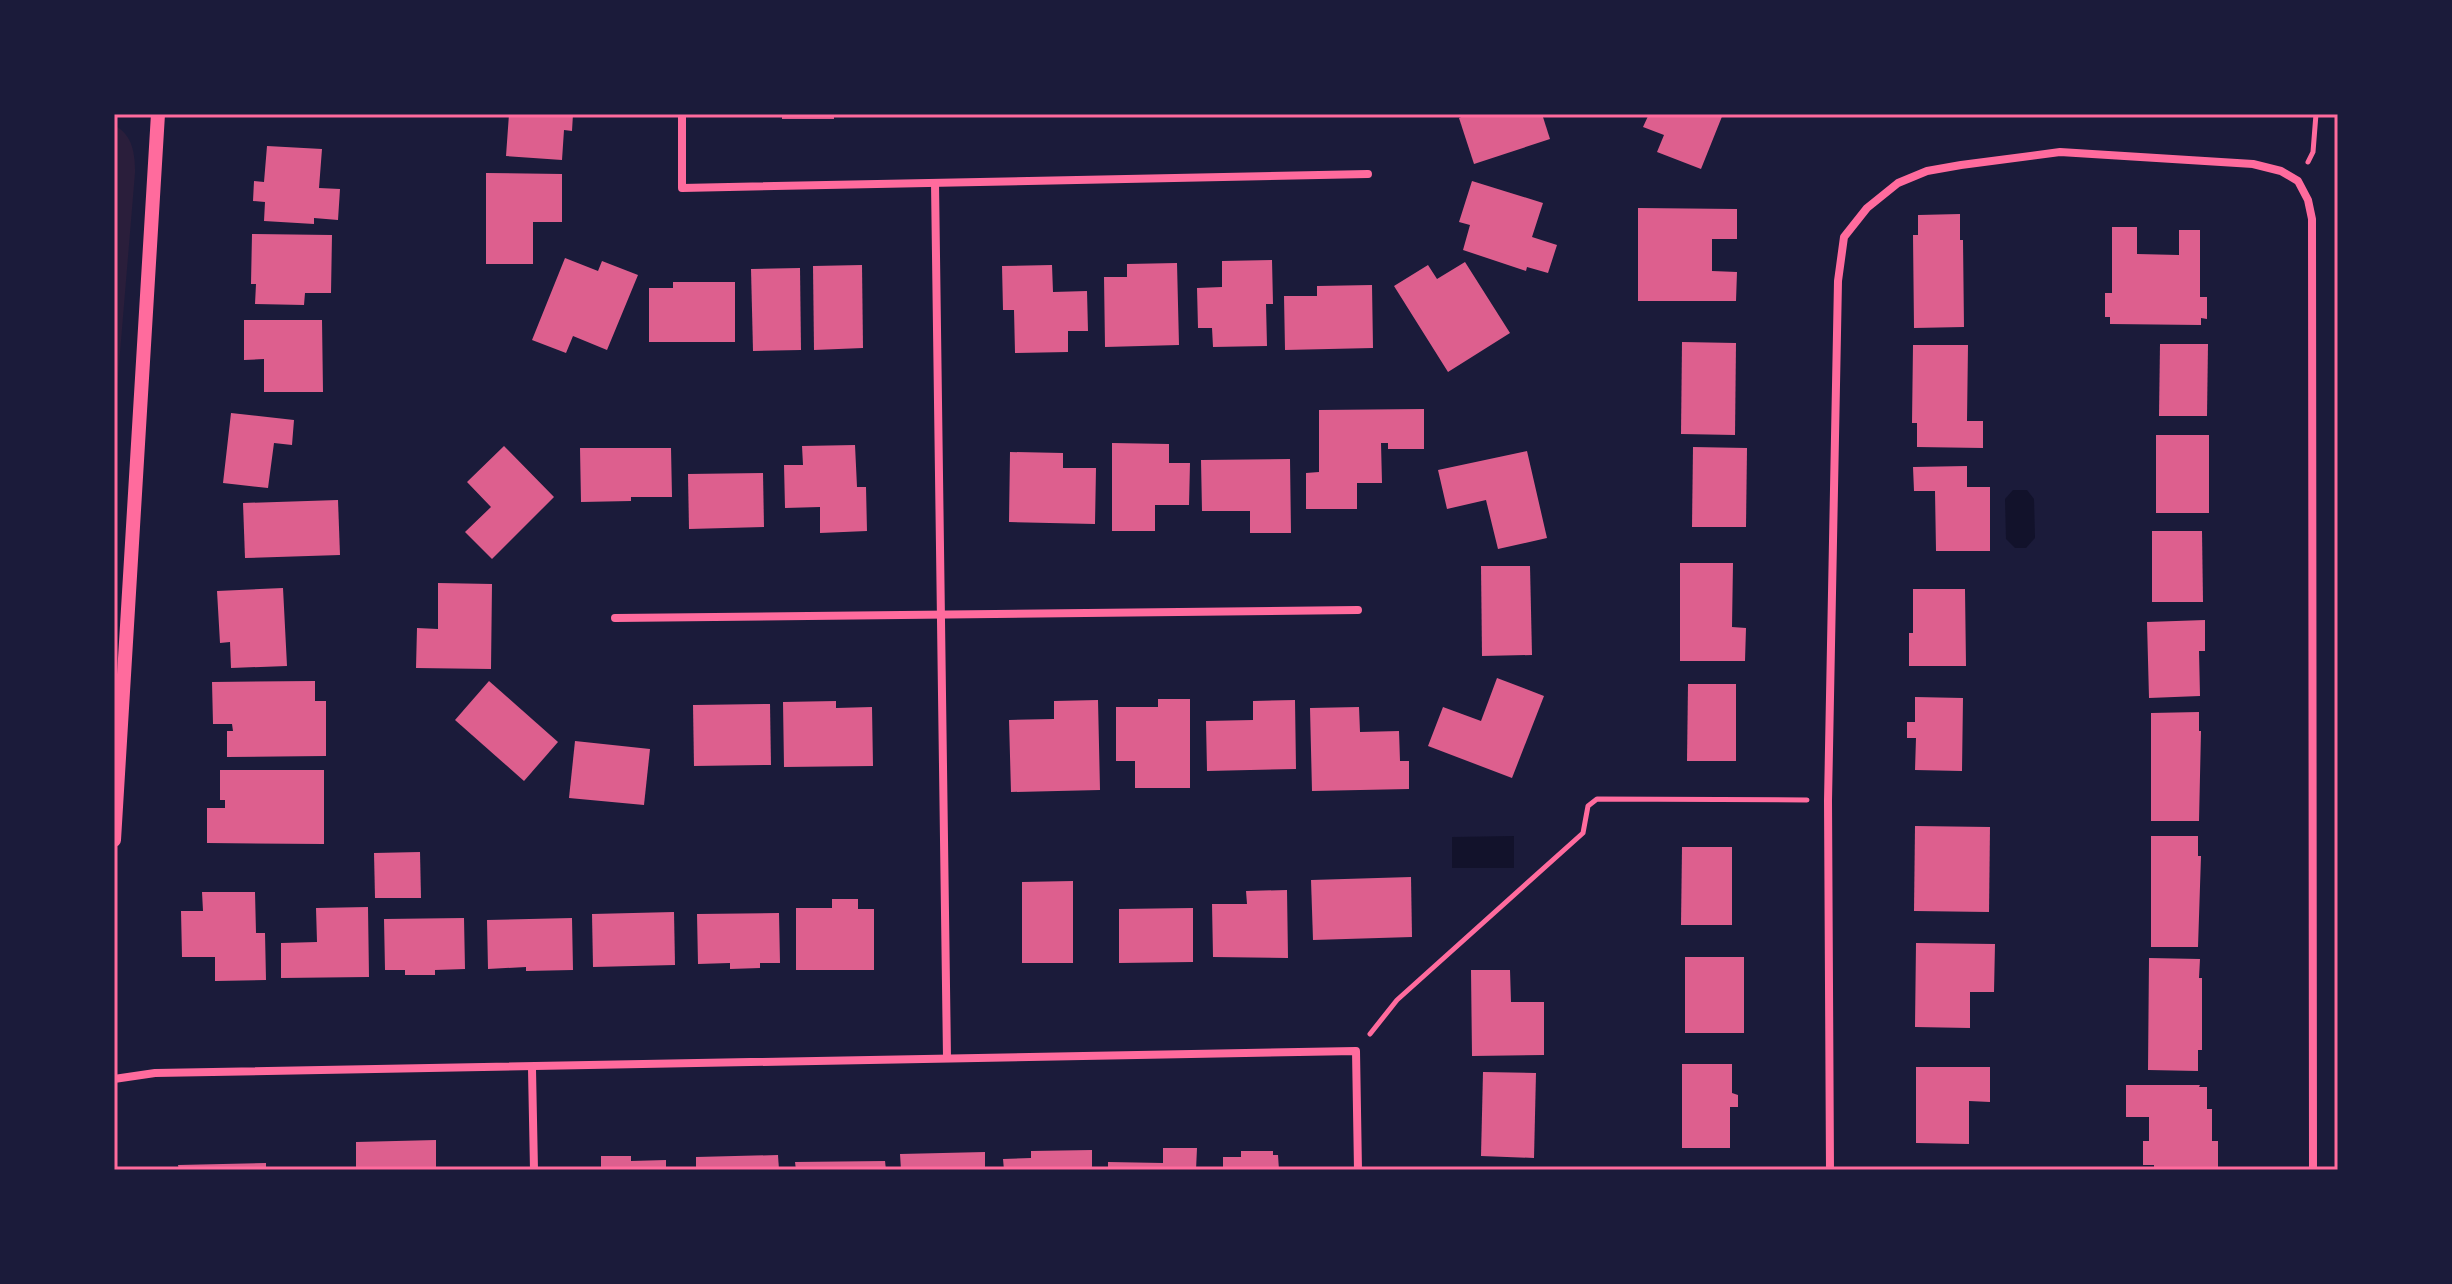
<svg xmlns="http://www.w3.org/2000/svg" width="2452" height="1284" font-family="Quicksand,sans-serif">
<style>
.green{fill:#2a1e3b}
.water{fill:#12122b}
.building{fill:#dd5f8e}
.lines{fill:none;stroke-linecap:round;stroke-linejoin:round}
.path{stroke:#ff6b9d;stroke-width:5}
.minor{stroke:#ff6b9d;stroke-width:8}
.tertiary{stroke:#ff6b9d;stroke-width:14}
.neatline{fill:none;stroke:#ff6b9d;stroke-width:3}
</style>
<rect width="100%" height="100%" fill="#1b1b3a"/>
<!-- green -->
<path class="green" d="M114,125c19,10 21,29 21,48l-21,252z"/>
<!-- water -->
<g class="water">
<path d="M2013,490h14l7,9 1,39 -9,10h-11l-9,-9 -1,-40z"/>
<path d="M1514,836v32h-62v-31z"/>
</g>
<!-- building -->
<g class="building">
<path d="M509,114h64l-1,17 -8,-1 -2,30 -56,-4z"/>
<rect x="782" y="114" width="52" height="5"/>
<path d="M1467,114h75l8,25 -76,25 -15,-46z"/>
<path d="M1649,114h74l-22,55 -44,-17 7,-17 -21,-8z"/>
<path d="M267,146l55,3 -3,39 21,1 -2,31 -24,-2v6l-50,-3 1,-19 -12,-1 1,-20 10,1z"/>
<path d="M486,173l76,1v48h-29v42h-47z"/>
<path d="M1472,181l71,22 -11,34 25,8 -9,28 -21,-6 -1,4 -63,-21 7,-25 -11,-3z"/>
<path d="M1638,208l99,1v30h-25v32l25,1 -1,29h-98z"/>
<path d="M1960,214v26h3l1,87 -50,1 -1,-93h5v-20z"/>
<path d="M2112,227h25v27l42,1v-25h21v67h7v22l-6,-1v7l-91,-1v-7h-5v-24h7z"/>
<path d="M252,234l80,1 -1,58h-26l-1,12 -49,-1 1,-20h-5z"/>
<path d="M565,258l33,13 4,-10 36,14 -31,75 -34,-14 -7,17 -34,-13z"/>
<path d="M1272,260l1,44h-7l1,42 -54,1 -1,-19h-14l-1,-40 25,-1v-26z"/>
<path d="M1465,262l45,71 -62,39 -54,-86 34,-21 9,14z"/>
<path d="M1177,263l2,82 -74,2 -1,-70h23v-13z"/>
<path d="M862,265l1,83 -49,2 -1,-84z"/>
<path d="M1052,265l1,27 34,-1 1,40h-20v21l-53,1 -1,-43h-11l-1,-44z"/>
<path d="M800,268l1,82 -48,1 -2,-82z"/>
<path d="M673,282h62v60h-86v-54h24z"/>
<path d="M1372,285l1,63 -88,2 -1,-54h33v-10z"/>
<path d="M244,320h78l1,72h-59v-33l-20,1z"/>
<path d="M1682,342l54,1 -1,92 -54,-1z"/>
<path d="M2160,344h48l-1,72h-48z"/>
<path d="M1913,345h55l-1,76h16v27l-66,-1v-24h-5z"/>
<path d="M1424,409v40h-36v-6h-7l1,40h-25v26h-51v-36l13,-1v-62z"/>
<path d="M231,413l63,7 -2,25 -18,-2 -6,45 -45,-5z"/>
<rect x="2156" y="435" width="53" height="78"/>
<path d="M1112,443l57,1v19h21l-1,42h-34v26h-43z"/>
<path d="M855,445l2,42h9l1,44 -47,2v-26l-35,1 -1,-43h19l-1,-19z"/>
<path d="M504,446l50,51 -62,62 -27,-27 26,-25 -24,-25z"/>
<path d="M1693,447l54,1 -1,79h-54z"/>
<path d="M580,448h91l1,49h-41v4l-50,1z"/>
<path d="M1527,451l20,87 -49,11 -12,-49 -39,9 -9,-39z"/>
<path d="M1010,452l53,1v15h33l-1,56 -86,-2z"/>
<path d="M1290,459l1,74h-41v-22h-48l-1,-51z"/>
<path d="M1967,466v21h23v64h-54l-1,-60h-21l-1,-24z"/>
<path d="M763,473l1,54 -75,2 -1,-55z"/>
<path d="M338,500l2,55 -95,3 -2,-55z"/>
<path d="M2152,531h50l1,71h-51z"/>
<path d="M1680,563h53l-1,64 14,1 -1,33h-65z"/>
<path d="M1481,566h49l2,89 -50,1z"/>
<path d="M438,583l54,1 -1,85 -75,-1 1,-40 21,1z"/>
<path d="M283,588l4,78 -56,2 -1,-26 -10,1 -3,-52z"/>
<path d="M1913,589h52l1,77h-57v-33h4z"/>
<path d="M2205,620v31h-6l1,45 -51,2 -2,-76z"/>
<path d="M1497,678l47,18 -32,82 -84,-32 15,-39 38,14z"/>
<path d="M315,681v20h11v55l-99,1v-26h6l-1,-7h-19l-1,-42z"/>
<path d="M489,681l69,61 -34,39 -69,-61z"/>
<path d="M1688,684h48v77h-49z"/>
<path d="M1915,697l48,1 -1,73 -47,-1 1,-32h-9v-16h8z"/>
<path d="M1158,699h32v89h-55v-27h-19v-54h42z"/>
<path d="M1098,700l2,90 -89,2 -2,-72 45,-1v-18z"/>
<path d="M1295,700l1,69 -89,2 -1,-50 47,-1v-19z"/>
<path d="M836,701v7l36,-1 1,59 -89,1 -1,-65z"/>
<path d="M770,704l1,61 -77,1 -1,-61z"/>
<path d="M1359,707l1,25 39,-1 1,30h9v28l-97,2 -2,-83z"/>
<path d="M2199,712v19h2l-2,90h-48v-108z"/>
<path d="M575,741l75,8 -6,56 -75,-7z"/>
<path d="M220,770h104v74l-117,-1v-35h18v-8h-5z"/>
<path d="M1915,826l75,1 -1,85 -75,-1z"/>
<path d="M2151,836h47v20h3l-3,91h-47z"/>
<path d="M1682,847h50v78h-51z"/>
<path d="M420,852l1,46h-46l-1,-45z"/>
<path d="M1411,877l1,60 -99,3 -2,-60z"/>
<path d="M1073,881v82h-51v-81z"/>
<path d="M1287,890l1,68 -75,-1 -1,-53h35l-1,-13z"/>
<path d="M202,892h53l1,41h9l1,47 -51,1v-24h-33l-1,-46h22z"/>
<path d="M832,899h26v10h16v61h-78v-62h36z"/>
<path d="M368,907l1,70 -88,1v-35l36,-1 -1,-34z"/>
<path d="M1193,908v54l-74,1v-54z"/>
<path d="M674,912l1,53 -82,2 -1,-53z"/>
<path d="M779,913l1,50h-20v5l-30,1v-6l-32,1 -1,-50z"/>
<path d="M464,918l1,51 -30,1v5h-30v-5h-20l-1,-51z"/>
<path d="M572,918l1,52 -47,1v-4l-38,2 -1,-49z"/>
<path d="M1916,943l79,1 -1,48h-24v36l-55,-1z"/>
<rect x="1685" y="957" width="59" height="76"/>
<path d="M2149,958l51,1 -1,19h3v72h-4v21l-50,-1z"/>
<path d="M1471,970h39l1,32h33v53l-72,1z"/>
<path d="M1682,1064h50v29l6,2v12h-8v41h-48z"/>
<path d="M1916,1067h74v35l-21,-1v43l-53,-1z"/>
<path d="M1483,1072l53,1 -2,85 -53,-2z"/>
<path d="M2126,1085h74l-1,2h8v22h5v32h6v29h-64v-5h-11v-24h6v-24h-23z"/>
<path d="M436,1140v30h-80v-28z"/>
<path d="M1163,1148h34l-1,22h-88v-8l55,1z"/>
<path d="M1092,1150v20h-88l-1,-11 28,-1v-7z"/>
<path d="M1241,1151h32v4h5l1,15h-56v-13h18z"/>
<path d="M985,1152v18h-84l-1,-16z"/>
<path d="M778,1155l1,15h-83v-13z"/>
<path d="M601,1156h30v5l35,-1v10h-65z"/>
<path d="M885,1161l1,9h-90l-1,-8z"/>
<path d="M266,1163v7h-87l-1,-5z"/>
</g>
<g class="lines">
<!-- path -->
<g class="path">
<path d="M2308,162l5,-10 3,-38"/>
<path d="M1370,1034l27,-34 186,-167 5,-27 9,-7 210,1"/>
</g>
<!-- minor -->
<g class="minor">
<path d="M682,114v74l686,-14"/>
<path d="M935,183l12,875"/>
<path d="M615,618l743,-8"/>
<path d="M532,1069l2,101"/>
<path d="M114,1079l41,-6c401,-4 801,-15 1201,-22l2,119"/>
<path d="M1830,1170l-2,-369 10,-520 6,-44 23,-29 31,-25 29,-12 34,-6 99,-13 193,12 28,7 17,10 10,19 4,19 1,951"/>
</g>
<!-- tertiary -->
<path class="tertiary" d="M114,840l44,-726"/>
</g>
<!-- border -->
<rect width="2452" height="1284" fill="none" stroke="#1b1b3a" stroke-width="232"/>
<rect x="116" y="116" width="2220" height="1052" class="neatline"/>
</svg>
